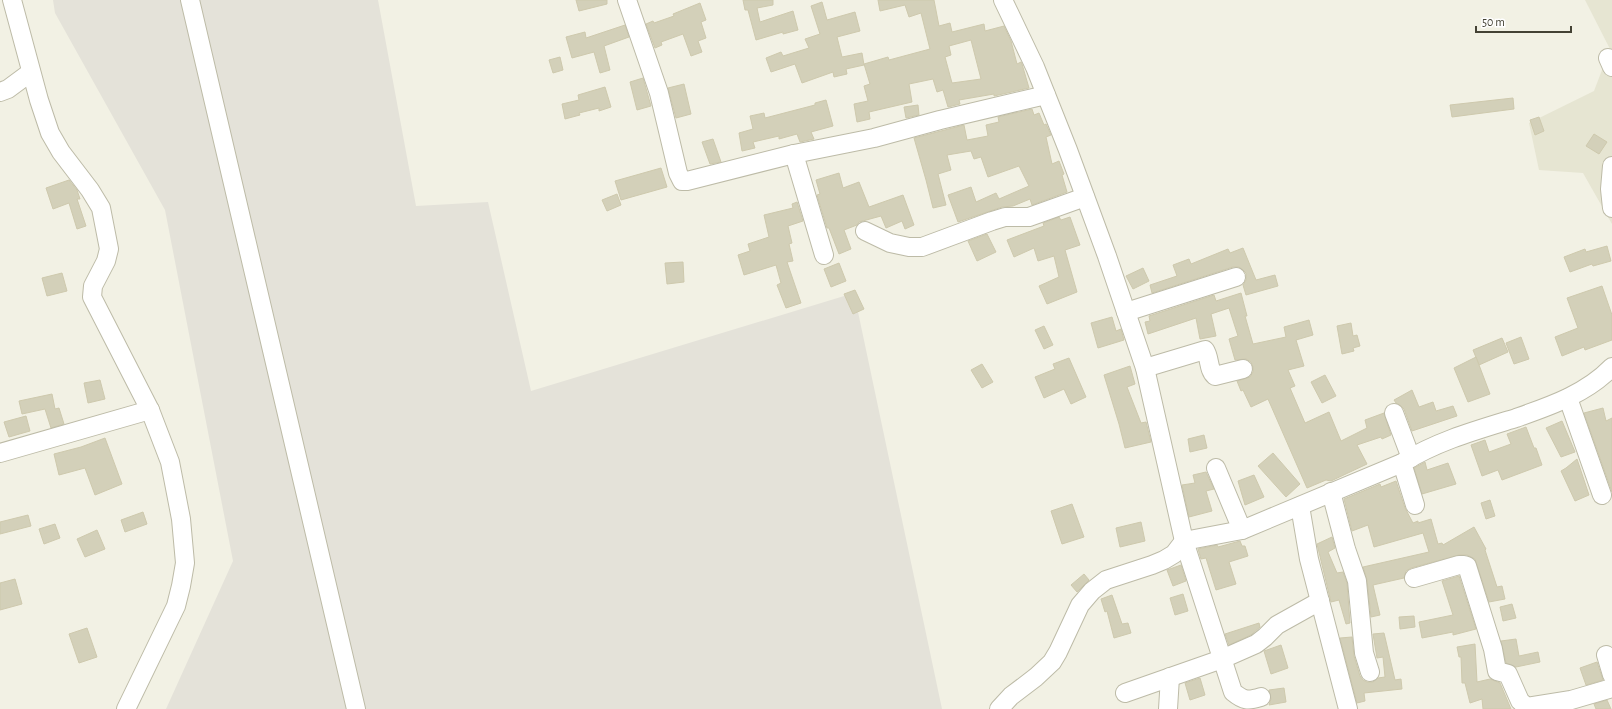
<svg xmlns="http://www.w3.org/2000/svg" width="1612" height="709" font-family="'Alegreya Sans',sans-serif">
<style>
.residential{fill:#e6e5d2}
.industrial{fill:#e4e2d9}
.building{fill:#d3d0b9;stroke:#cec9ad;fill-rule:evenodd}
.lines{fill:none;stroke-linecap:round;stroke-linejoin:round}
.minor-casing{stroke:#bdbba7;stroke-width:20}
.minor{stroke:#fff;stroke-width:18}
</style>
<rect width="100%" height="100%" fill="#f2f1e4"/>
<!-- residential -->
<path class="residential" d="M1585,0h27v224l-29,-51 -44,-3 -10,-47 65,-32 16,-42z"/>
<!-- industrial -->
<path class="industrial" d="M53,0h325l38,206 72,-4 43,189 323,-98 88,416h-776l67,-148 -68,-351 -110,-197z"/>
<!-- building -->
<g class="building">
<path d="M576,0h31v4l-28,7z"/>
<path d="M743,0h30v5l-16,3 3,14 33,-11 5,19 -15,4v-2l-27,8 -8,-30h-3z"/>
<path d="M878,0h56l5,26 11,-3 2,9 32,-8 1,7 19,-5 7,15 6,23 4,-2 1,2 7,24 -35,8v-2l-35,6 1,4 -12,3 -5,-17 -6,2 -4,-13 -24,5 3,18 -43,10 1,7 -13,3 -3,-18 14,-3 -4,-15 6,-2 -6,-20 24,-7 1,3 41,-11 -9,-36 -12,4 -4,-12 -25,6zM971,40l10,39 -29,4 -7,-26 6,-2 -2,-9z"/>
<path d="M822,2l5,18 28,-8 5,19 -23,6 5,20 20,-4 2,12 -18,4 1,5 -13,3 -1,-5 -31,11 -7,-19 -24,8 -5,-14 15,-6 2,4 26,-8 -4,-9 15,-5 -9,-28z"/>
<path d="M700,3l6,17 -5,2 5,16 -8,3 4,11 -11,4 -8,-22 -22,8 1,3 -7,3 -9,-24 7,-3 1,2 20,-7 -1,-2z"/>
<path d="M625,25l4,12 -25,9 6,24 -10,3 -6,-21 -22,6 -6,-21 19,-5 1,6z"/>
<path d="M560,57l3,13 -10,3 -4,-13z"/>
<path d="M643,78l8,28 -14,4 -7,-28z"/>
<path d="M684,84l7,30 -15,4 -8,-30z"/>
<path d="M605,87l6,20 -12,4v-3l-20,5 1,2 -15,4 -3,-15 17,-4 -1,-5z"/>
<path d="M1513,98l1,11 -62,8 -2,-12z"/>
<path d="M826,100l7,26 -22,6 3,7 -14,3 -3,-8 -18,5v-3l-26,6 2,6 -13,3 -3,-18 14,-4 -3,-13 14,-3 1,5 50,-13v-2z"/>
<path d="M918,105l1,10 -13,3 -2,-11z"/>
<path d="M1032,109l2,6 5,-2 5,12 2,-1 5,11 -5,2 6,27 7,-3 5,13 -2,1 5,17 -35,13 -2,-6 -17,7 -11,1 -44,15 -10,-27 23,-8 5,15 20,-9 3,6 30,-13 -10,-20 -31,11 -7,-20 -7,2 -3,-8 -24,4 4,15 -13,4 8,31 -13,3 -7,-28 -12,-42 50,-13 3,15 21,-4 -2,-11 13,-3 -1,-5z"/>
<path d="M1539,117l5,14 -9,4 -5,-15z"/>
<path d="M1594,134l13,8 -8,12 -13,-8z"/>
<path d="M713,139l8,23 -11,2 -8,-22z"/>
<path d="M661,168l6,19 -46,13 -6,-19z"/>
<path d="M839,173l4,15 16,-6 10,25 34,-12 11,30 -9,4 -3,-8 -16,7 -5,-12 -22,6 -2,3 -13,5 7,19 -12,5 -10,-26h-2l-10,-33 3,-1 -4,-14z"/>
<path d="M69,180l8,10 3,9h-3l9,27 -9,3 -8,-26 -16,6 -7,-21z"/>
<path d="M617,194l4,11 -14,6 -5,-11z"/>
<path d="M797,202l6,19 -15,5 4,17 -3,1 4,17 -6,1 14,41 -15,5 -9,-23 4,-2 -5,-18 -32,10 -6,-20 12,-4 -2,-7 21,-7 -5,-22 29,-7 -1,-4z"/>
<path d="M1059,217l2,3 9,-3 10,28 -15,5 12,42 -30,12 -8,-18 20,-9 -5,-21 -16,5 -4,-13 -20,9 -7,-17 37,-14 -1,-3z"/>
<path d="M987,234l9,18 -19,9 -9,-20z"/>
<path d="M1607,246l4,15 -18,5 -1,-2 -22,8 -6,-15 21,-8 1,3z"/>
<path d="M1243,248l13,32 19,-5 3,11 -32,9 -3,-10 3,-5v-7l-3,-3 -4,-3h-6l-81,26 -2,-8 27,-9 -4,-11 16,-6 2,5 37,-15 2,4z"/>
<path d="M683,262l1,20 -17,2 -2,-21z"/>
<path d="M839,263l7,18 -15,6 -7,-18z"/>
<path d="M1143,268l6,13 -16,8 -7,-13z"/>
<path d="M62,273l5,18 -20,5 -5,-18z"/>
<path d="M1602,286l10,29v25l-27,10 -1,-3 -22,9 -7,-19 23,-9 -11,-30z"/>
<path d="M855,290l9,19 -11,5 -9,-20z"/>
<path d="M1241,293l6,23h-2l8,28 33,-7 -2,-10 25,-7 4,15 -17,5 8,26 -16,4 7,16 -5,2 15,35 24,-11 12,29 26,-13 -2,-8 19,-7 7,22 -9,4 -1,-2 -24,8 10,19 -36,17 -5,-1 -19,8 -39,-89 -17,8 -8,-17 -2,1 -4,-10 13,-4 3,-5v-5l-2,-5 -5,-3 -11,1 -6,-21 9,-3 -9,-28 -18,6 5,22 -16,3 -4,-21 -48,16 -3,-12 5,-1 -1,-5 65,-21 2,6z"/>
<path d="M1112,317l4,14 5,-2 3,11 -26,8 -7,-25z"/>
<path d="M1351,323l2,13 4,-1 3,11 -7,2 1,3 -12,3 -5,-28z"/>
<path d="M1044,326l9,19 -9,4 -9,-19z"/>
<path d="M1521,337l8,22 -15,5 -8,-21z"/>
<path d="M1502,338l6,14 -29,13 -6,-15z"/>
<path d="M1476,357l14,37 -22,8 -14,-34z"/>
<path d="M1069,358l17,39 -15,7 -7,-15 -20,9 -9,-21 20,-8 -2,-5z"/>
<path d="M982,364l11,18 -11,6 -11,-18z"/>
<path d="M1130,366l5,18 -8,3 14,36 5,-1 5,20 -26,6 -6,-24 -15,-49z"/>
<path d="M1325,375l11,21 -14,7 -11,-21z"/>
<path d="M100,380l5,19 -17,4 -4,-20z"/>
<path d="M1412,390l7,17 14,-5 3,9 17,-5 4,10 -45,15 -8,-22 -4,-4 -4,-2 -2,-3z"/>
<path d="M52,394l3,15 4,-1 5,16 -13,4 -6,-19 -23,5 -3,-13z"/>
<path d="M1603,408l3,13 6,-3v74l-28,-79z"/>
<path d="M26,416l4,15 -21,6 -5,-15z"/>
<path d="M1562,421l13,31 -14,5 -15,-29z"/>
<path d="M1526,427l8,21h2l6,17 -40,15 -4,-10 -16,6 -11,-31 14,-5 4,12 22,-8 -4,-10z"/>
<path d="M1204,435l3,13 -17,4 -2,-13z"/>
<path d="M105,438l17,46 -27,11 -10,-27 -26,7 -5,-21 27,-7z"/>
<path d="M1273,453l27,31 -14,13 -28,-31z"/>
<path d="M1577,459l12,36 -14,6 -14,-30 5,-3z"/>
<path d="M1425,462l2,8 21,-7 8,21 -34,10 -8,-26z"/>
<path d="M1206,472l8,17 -8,2 6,20 -23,6 -7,-32 13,-2 -2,-8z"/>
<path d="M1254,475l10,22 -19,8 -7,-24z"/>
<path d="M1396,481l9,27 8,15 5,-2v2l13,-4 7,25 4,-1 1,2 31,-18 12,22 -1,1 12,37 5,-1 3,13 -16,3 -14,-43 -8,-4h-8l-48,13 -5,3 -2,7 -31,7 7,30 -9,2 -4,-37 -4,-13 66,-15 -6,-19 -49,14 -6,-22 -16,6 -8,-32 36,-15 1,3z"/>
<path d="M1490,500l5,16 -9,3 -5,-16z"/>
<path d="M1072,504l12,33 -22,7 -11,-33z"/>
<path d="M143,512l4,12 -22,8 -4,-12z"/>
<path d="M28,515l3,11 -31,8v-12z"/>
<path d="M1141,522l4,19 -25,6 -4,-19z"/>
<path d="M55,524l5,14 -16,6 -5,-15z"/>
<path d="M97,530l8,19 -20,8 -8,-18z"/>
<path d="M1332,537l3,11 -7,4 9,21 6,-1 4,11 3,40 -4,1 -7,-24 -8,2 -14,-58z"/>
<path d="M1240,541l2,5h3l3,10 -19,6 7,22 -20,6 -10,-32 -5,1 -3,-10 19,-4 1,2z"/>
<path d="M1181,565l5,16 -13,5 -6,-16z"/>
<path d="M1084,574l5,6 -12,12 -6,-7z"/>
<path d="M1459,576l17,53 -23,6v-3l-31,6 -3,-16 34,-7 -11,-34z"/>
<path d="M15,579l7,25 -22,6v-27z"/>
<path d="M1183,594l5,17 -13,4 -5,-17z"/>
<path d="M1112,595l10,29 6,-1 3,10 -17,5 -7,-27 -2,1 -4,-13z"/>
<path d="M1512,604l4,14 -13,3 -3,-14z"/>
<path d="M1414,616l1,11 -15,2 -1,-12z"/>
<path d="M1259,623l1,4 -9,8 -22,10 -4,-11z"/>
<path d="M87,628l10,29 -18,6 -10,-29z"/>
<path d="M1384,633l11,47 6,-1 1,10 -38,4 1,8 -8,2 -17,-65 12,-1 2,19 6,20 3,4 4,2h6l5,-4 7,-1 -2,-20 -6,1 -4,-24z"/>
<path d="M1516,639l3,17 19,-4 2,10 -24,5 -10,-4 -5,-22z"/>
<path d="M1475,644l2,38 13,-3 10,4 11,26h-28l-1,-10 -12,4 -5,-20h-3l-1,-26h-2l-2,-10z"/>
<path d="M1281,645l7,23 -17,6 -7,-23z"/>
<path d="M1597,662l6,18 -17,5 -6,-17z"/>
<path d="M1200,678l5,17 -15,5 -5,-17z"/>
<path d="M1284,688l2,14 -17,3 2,-6 -2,-9z"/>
<path d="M1607,700l4,9h-15l-2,-5z"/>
</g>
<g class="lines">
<defs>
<g id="minor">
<path d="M12,0l27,100 11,33 11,19 29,38 11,18 8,41 -3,12 -13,25 -1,11 58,113 20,52 11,57 4,44 -4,23 -5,20 -50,103"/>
<path d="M190,0l166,709"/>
<path d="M627,0l32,93 19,80 4,8h5l107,-27 80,-16 66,-18 106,-25"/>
<path d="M1003,0l32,67 33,83 39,106 38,112 39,173 49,151c11,9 15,9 28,5"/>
<path d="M1608,58l4,9"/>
<path d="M0,92l8,-3 23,-17"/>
<path d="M794,154l30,101"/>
<path d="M1612,166l-2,23 2,19"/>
<path d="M865,231l25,12 19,4h13l70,-26 13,-4h24l56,-20"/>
<path d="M1126,312l110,-35"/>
<path d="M1145,368l60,-18c5,7 3,20 10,26l28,-7"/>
<path d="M1568,398l34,97"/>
<path d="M1394,413l17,45"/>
<path d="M0,453l150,-43"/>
<path d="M1402,463l13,42"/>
<path d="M1216,468l26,62"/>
<path d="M1331,492l15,57 11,32 7,72 6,19"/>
<path d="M1300,506l9,53 39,150"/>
<path d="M1414,578l45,-13h5l3,1 26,83 4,22 11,3 12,27 7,6 44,-7 41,-12"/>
<path d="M1606,655l6,20"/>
<path d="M1125,693l97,-34 34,-15 9,-7 12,-12 43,-24"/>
<path d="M999,709l12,-13 25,-19 16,-15 6,-10 22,-47 12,-14 14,-11 46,-15 12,-5 10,-6 10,-13 58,-11 160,-67c35,-22 75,-33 114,-45 34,-12 70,-24 96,-51"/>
<path d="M1168,709l2,-32"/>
</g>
</defs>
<!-- minor casing -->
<use href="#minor" class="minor-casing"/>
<!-- minor -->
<use href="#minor" class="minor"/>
</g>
<!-- scale -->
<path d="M1476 26v6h95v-6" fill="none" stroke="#444234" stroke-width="2"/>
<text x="1482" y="26" font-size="12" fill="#444234" stroke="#ffffff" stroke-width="3" paint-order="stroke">50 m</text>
</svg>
